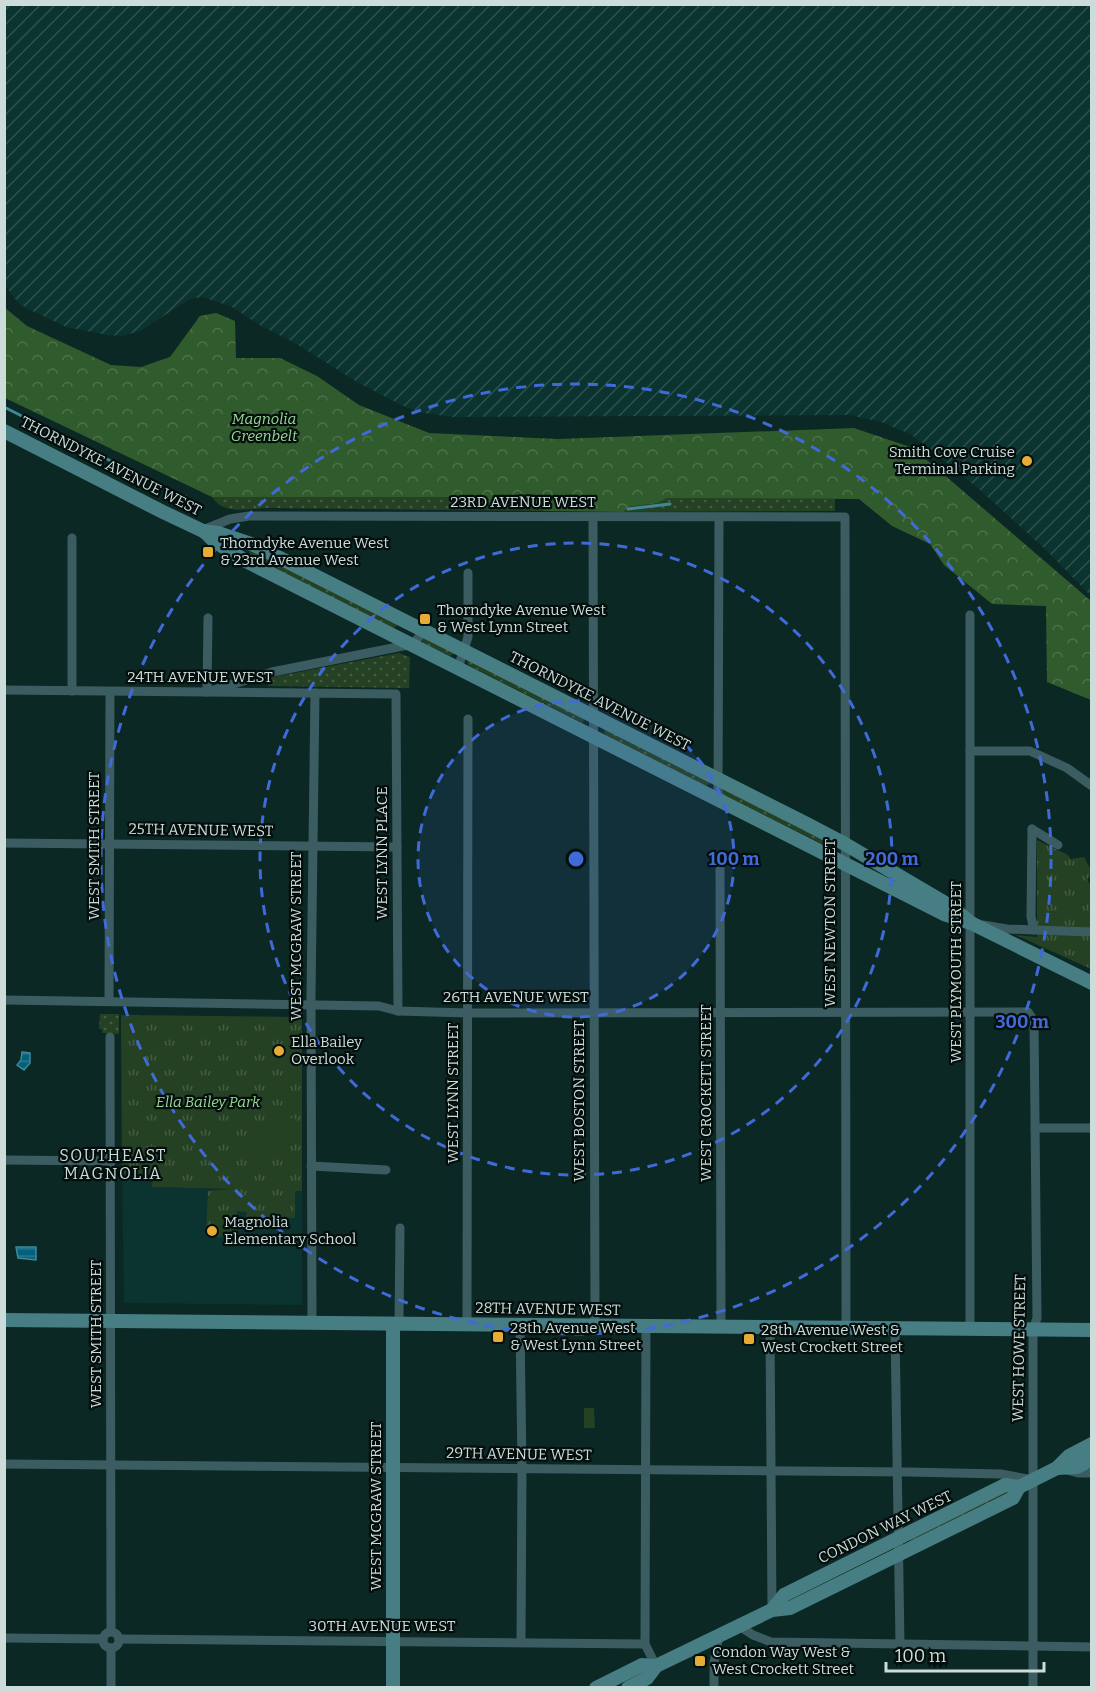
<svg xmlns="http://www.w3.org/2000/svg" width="1096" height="1692" font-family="Bitter,serif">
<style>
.built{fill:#0b3430}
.industrial{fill:url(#industrial-furrows)}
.grass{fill:url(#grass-dots)}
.forest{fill:url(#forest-crowns)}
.park{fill:url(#park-tufts)}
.garden{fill:#254123}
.water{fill:url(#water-rules);stroke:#3f8799;stroke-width:1.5}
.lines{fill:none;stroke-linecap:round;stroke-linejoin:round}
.stream{stroke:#3f8799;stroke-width:3}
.street{stroke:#3b5d61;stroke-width:9}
.secondary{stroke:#467e84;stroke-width:14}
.ring{fill:none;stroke:#406ad8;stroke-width:3;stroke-dasharray:10 8}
.poi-dot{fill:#e7ac36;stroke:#040e0d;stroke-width:2}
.labels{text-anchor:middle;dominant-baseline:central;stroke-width:4.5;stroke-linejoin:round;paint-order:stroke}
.park-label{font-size:15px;font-style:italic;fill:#97d892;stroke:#040e0d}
.poi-label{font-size:15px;fill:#ccdcd9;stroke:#040e0d;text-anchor:start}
.street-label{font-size:15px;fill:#ccdcd9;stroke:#040e0d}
.neighbourhood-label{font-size:16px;letter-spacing:1.5px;fill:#ccdcd9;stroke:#040e0d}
.centre{fill:#406ad8;stroke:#040e0d;stroke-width:3}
.ring-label{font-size:18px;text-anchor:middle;font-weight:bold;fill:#406ad8;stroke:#040e0d;stroke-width:4.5;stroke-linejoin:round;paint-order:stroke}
</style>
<defs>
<pattern id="industrial-furrows" width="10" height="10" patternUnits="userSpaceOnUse" patternTransform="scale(1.5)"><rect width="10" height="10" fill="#0b3430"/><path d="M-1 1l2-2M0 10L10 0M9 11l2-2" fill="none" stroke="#2d514d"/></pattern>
<pattern id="grass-dots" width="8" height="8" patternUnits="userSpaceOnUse" patternTransform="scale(1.5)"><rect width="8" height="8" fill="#254123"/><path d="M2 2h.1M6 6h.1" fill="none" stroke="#435c42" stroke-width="1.8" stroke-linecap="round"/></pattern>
<pattern id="forest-crowns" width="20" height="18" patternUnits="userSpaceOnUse" patternTransform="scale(1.5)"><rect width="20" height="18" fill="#305b2d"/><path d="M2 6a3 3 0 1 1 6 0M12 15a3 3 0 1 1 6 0" fill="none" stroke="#4d724b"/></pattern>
<pattern id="park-tufts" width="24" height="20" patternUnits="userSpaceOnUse" patternTransform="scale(1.5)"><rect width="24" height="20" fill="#254123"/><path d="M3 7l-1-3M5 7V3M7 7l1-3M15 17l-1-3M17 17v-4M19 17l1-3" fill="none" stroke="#435c42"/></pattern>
<pattern id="water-rules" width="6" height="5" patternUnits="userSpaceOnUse" patternTransform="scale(1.5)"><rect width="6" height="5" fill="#02627d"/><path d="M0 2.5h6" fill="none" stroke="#26788f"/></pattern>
</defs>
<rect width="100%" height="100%" fill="#0b2824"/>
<!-- built -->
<path class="built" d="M122,1174h31v13l149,4v114l-178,-2z"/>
<!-- industrial -->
<path class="industrial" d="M4,5h1087v591l-44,-45 -68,-62 -55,-45 -14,-10 -29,-12 -32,-7 -396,2 -30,-4 -20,-7 -46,-24 -62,-39 -32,-16 -31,-20 -29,-10 -13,2 -50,32 -18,5 -15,-1 -41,-8 -38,-18 -10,-6 -13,-18z"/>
<!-- grass -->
<g class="grass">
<path d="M212,497h253l68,7 11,7 -278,-3c-19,1 -43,7 -54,-11z"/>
<path d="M667,498l168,1v12l-211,1 4,-5 30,-4z"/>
<path d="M250,549l147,74v3l-4,2 -144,-73z"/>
<path d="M424,639h9l21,12v3l-4,2 -25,-12 -3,-2z"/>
<path d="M399,653l11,4 -1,31 -140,-2 -3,-2 2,-6z"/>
<path d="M469,659l115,59 -1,5 -115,-58 -1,-4z"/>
<path d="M605,729l105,52v2l-4,3 -99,-50 -3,-3z"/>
<path d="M723,787l111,58 -1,2 -2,1 -109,-54z"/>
<path d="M100,1014h19v20l-17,-1v-4h-3z"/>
<path d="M1005,1491l4,3 -98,48 -1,-4z"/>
</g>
<!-- forest -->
<path class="forest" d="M4,307l23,19 84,39 30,2 29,-10 30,-41 16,-3 19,8 1,37h44l37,18 42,29 70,28 129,6 296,-11 59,20 178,153v99l-44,-18 -1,-76 -54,-2 -48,-39 -14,-21 -38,-18 -33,-27 -192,-1 -9,5 -30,4 -4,5 -80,-1 -11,-7 -68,-7h-253l-207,-99z"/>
<!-- park -->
<g class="park">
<path d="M1037,840l31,15 3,4 13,-2 7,13v6l-4,3 4,7v83l-75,-34 21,2z"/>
<path d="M121,1015l181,2v174h-7v27l-49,-1 1,-5 -10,-1v26l-31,-1 2,-45 25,-2 -81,-2 1,-13h-31z"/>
</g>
<!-- garden -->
<g class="garden">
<path d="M285,1116l11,3 -13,36h-32v-9l20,-14z"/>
<path d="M584,1408h10l1,20h-11z"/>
</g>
<!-- water -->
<g class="water">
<path d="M22,1052l8,1v10l-6,7 -7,-5 4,-5z"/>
<path d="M16,1247h20v13l-18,-2z"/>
</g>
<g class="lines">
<!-- stream -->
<g class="stream">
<path d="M4,407l176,89 6,1"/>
<path d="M628,509l42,-5"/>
</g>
<!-- street -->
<g class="street">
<path d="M593,517l2,809"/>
<path d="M203,530l27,-11 19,-3 596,1 1,811"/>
<path d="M72,538v153"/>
<path d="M970,615v714"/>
<path d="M208,618l-1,74 65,-20 141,-28 11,-13"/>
<path d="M458,668l10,-31v-64"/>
<path d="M4,690l392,4 2,317"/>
<path d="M970,751h60l37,17 25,18"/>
<path d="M718,800l1,-283"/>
<path d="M1032,829l-1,88 3,13"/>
<path d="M1032,829l26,16"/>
<path d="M4,843l393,4"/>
<path d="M720,858l1,469"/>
<path d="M983,925l24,4 85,3"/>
<path d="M4,1000l375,6 19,5 70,2 560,-1 6,9 3,297 -4,12v358"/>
<path d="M109,1001l1,-309"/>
<path d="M110,1037l1,594"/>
<path d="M1035,1128h57"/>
<path d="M4,1160l105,1"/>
<path d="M311,1166l75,4"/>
<path d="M312,1323l-1,-327 4,-303"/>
<path d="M399,1324l1,-96"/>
<path d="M467,1324l1,-605"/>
<path d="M520,1325l2,143 -1,174"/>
<path d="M646,1326l-1,318 11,22"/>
<path d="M770,1327l2,283"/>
<path d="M895,1329l5,315"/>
<path d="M4,1464l904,8 93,2 32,6"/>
<path d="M1067,1470l11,3h14"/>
<path d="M739,1626l14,9 18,7 321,5"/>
<circle cx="111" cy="1640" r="8"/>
<path d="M4,1638l99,1"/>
<path d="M119,1639l526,5"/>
<path d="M111,1648v40"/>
<path d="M714,1688v-25l5,-28"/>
</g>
<!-- secondary -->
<g class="secondary">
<path d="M4,431l159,81 40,19 15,2 36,12 553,279 38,20 107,63 19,16"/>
<path d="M204,531l10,10 32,20 698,353 27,9 121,60"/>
<path d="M4,1320l1088,10"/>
<path d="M393,1324v364"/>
<path d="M1057,1468l20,-1 15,-8"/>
<path d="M772,1610l12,-15 221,-110 14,2"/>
<path d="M596,1688l46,-23 14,1"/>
<path d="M628,1688l19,-10 9,-12 116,-56 18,-2 223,-110 6,-11 38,-19 12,-12 23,-12"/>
</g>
</g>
<!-- distance rings -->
<circle cx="576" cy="859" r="158" fill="#406ad8" fill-opacity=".12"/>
<g class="ring">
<circle cx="576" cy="859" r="158"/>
<circle cx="576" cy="859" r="316"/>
<circle cx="576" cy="859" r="475"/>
</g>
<!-- markers -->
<g class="poi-dot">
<circle cx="1027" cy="461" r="6"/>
<rect x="202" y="546" width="12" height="12" rx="3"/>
<rect x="419" y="613" width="12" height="12" rx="3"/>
<circle cx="279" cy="1051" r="6"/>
<circle cx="212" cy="1231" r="6"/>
<rect x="492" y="1331" width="12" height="12" rx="3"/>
<rect x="743" y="1333" width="12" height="12" rx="3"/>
<rect x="694" y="1655" width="12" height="12" rx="3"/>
</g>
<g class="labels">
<!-- park labels -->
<g class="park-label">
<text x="264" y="419">Magnolia<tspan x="264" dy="17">Greenbelt</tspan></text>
<text x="208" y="1102">Ella Bailey Park</text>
</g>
<!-- poi labels -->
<g class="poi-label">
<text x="1015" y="452" text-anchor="end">Smith Cove Cruise<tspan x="1015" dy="17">Terminal Parking</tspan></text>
<text x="220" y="543">Thorndyke Avenue West<tspan x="220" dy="17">&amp; 23rd Avenue West</tspan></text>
<text x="437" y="610">Thorndyke Avenue West<tspan x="437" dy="17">&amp; West Lynn Street</tspan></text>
<text x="291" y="1042">Ella Bailey<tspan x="291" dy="17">Overlook</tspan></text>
<text x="224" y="1222">Magnolia<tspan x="224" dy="17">Elementary School</tspan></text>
<text x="510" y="1328">28th Avenue West<tspan x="510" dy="17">&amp; West Lynn Street</tspan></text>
<text x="761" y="1330">28th Avenue West &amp;<tspan x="761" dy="17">West Crockett Street</tspan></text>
<text x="712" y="1652">Condon Way West &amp;<tspan x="712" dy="17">West Crockett Street</tspan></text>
</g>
<!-- street labels -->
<g class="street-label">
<text transform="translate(111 466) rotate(27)">THORNDYKE AVENUE WEST</text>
<text x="523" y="502">23RD AVENUE WEST</text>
<text x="200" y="677">24TH AVENUE WEST</text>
<text transform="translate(600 701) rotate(27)">THORNDYKE AVENUE WEST</text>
<text transform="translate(201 830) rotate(1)">25TH AVENUE WEST</text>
<text transform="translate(94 846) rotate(-90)">WEST SMITH STREET</text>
<text transform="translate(382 853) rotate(-90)">WEST LYNN PLACE</text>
<text transform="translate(830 923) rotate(-90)">WEST NEWTON STREET</text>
<text transform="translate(296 936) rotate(-90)">WEST MCGRAW STREET</text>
<text transform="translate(956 972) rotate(-90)">WEST PLYMOUTH STREET</text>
<text x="516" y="997">26TH AVENUE WEST</text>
<text transform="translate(453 1093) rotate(-90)">WEST LYNN STREET</text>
<text transform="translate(706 1093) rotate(-90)">WEST CROCKETT STREET</text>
<text transform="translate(579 1101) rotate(-90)">WEST BOSTON STREET</text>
<text transform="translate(548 1309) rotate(1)">28TH AVENUE WEST</text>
<text transform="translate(96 1334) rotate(-90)">WEST SMITH STREET</text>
<text transform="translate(1019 1348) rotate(-89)">WEST HOWE STREET</text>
<text transform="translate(519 1454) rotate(1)">29TH AVENUE WEST</text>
<text transform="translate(376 1506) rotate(-90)">WEST MCGRAW STREET</text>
<text transform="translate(885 1527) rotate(-26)">CONDON WAY WEST</text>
<text x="382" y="1626">30TH AVENUE WEST</text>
</g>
<!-- neighbourhood labels -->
<g class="neighbourhood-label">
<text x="113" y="1155">SOUTHEAST<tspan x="113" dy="18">MAGNOLIA</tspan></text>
</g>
</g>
<circle cx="576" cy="859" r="9" class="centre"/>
<g class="ring-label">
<text x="734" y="865">100 m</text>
<text x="892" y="865">200 m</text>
<text x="1022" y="1028">300 m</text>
</g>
<!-- border -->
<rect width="1096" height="1692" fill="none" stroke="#ccdcd9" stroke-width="12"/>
<!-- scale -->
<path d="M886 1662v9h158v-9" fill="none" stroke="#ccdcd9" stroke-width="3"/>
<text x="895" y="1662" font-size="18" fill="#ccdcd9" stroke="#040e0d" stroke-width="4.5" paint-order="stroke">100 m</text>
</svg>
